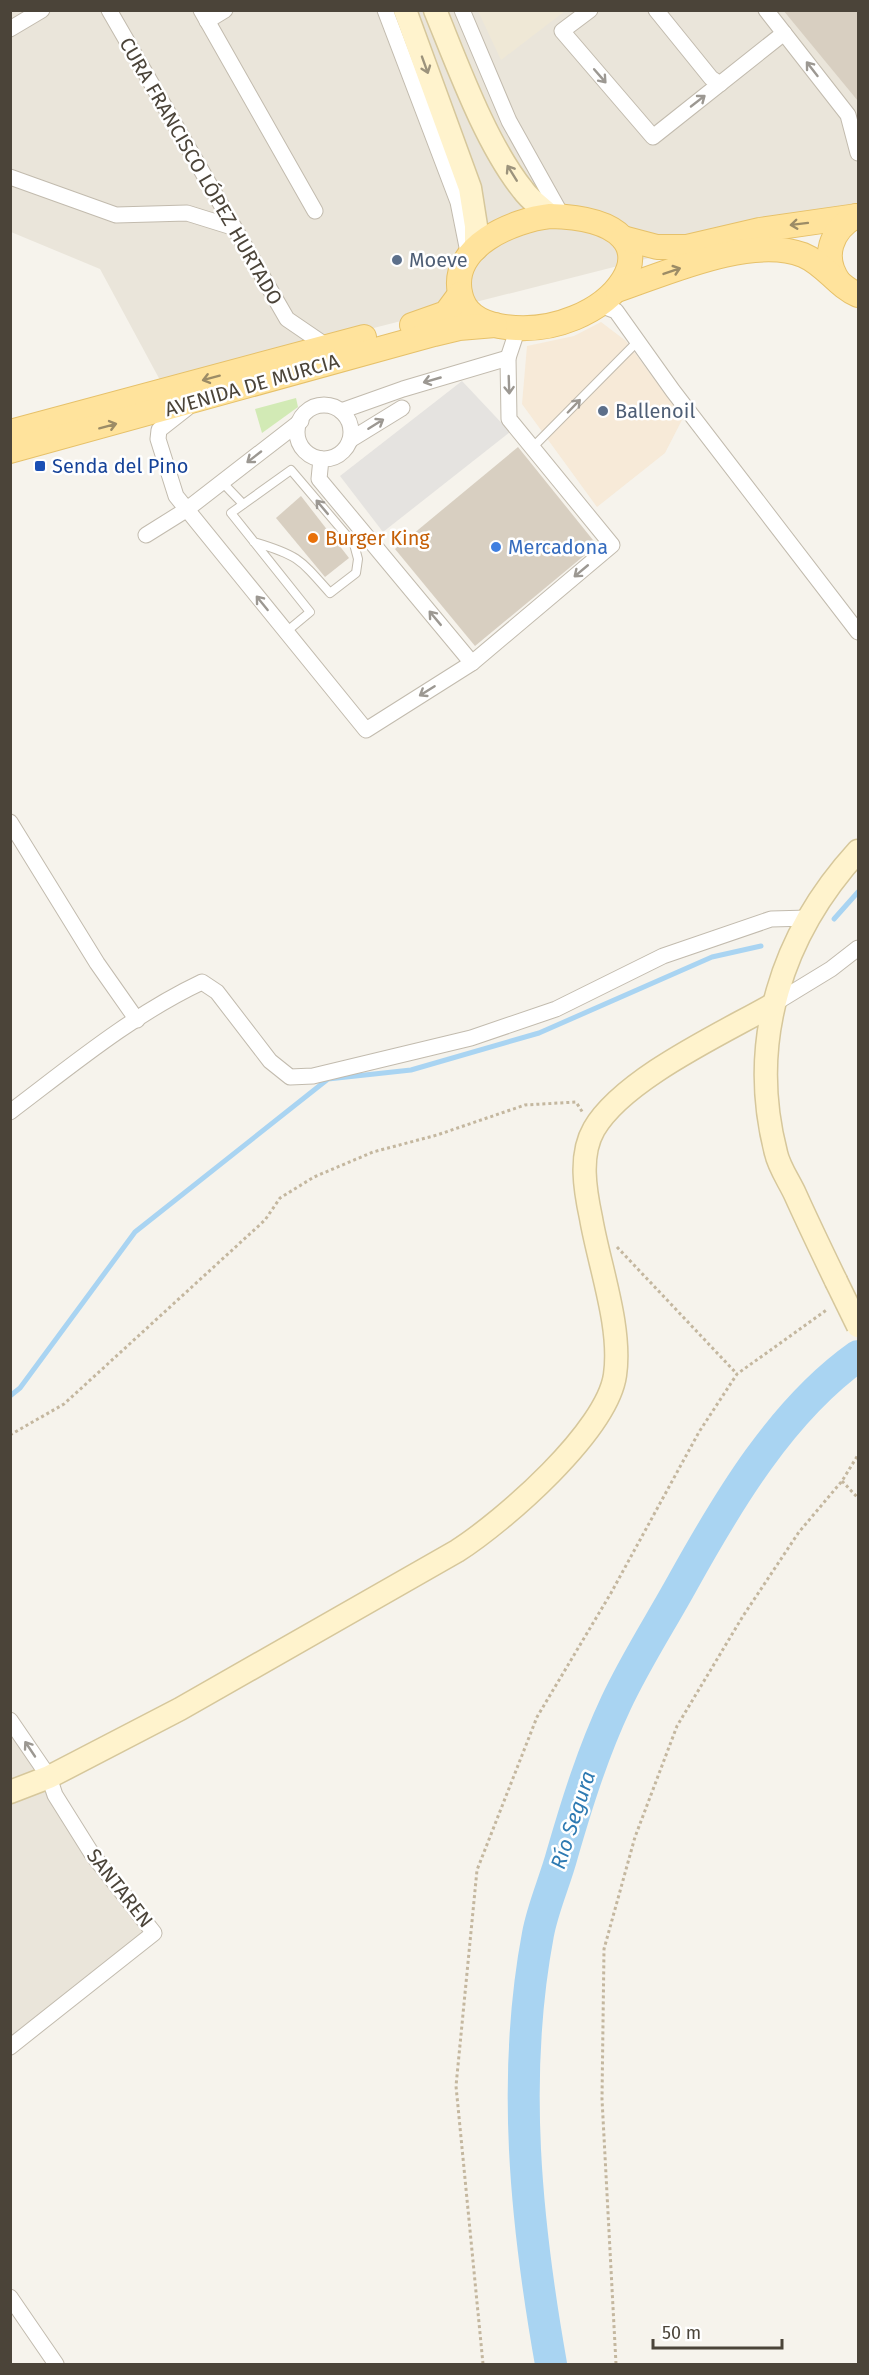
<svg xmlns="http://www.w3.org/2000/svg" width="869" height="2375" font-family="'Fira Sans',sans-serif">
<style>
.residential{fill:#eae5da}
.commercial{fill:#f7ead8}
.education{fill:#efe8d6}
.green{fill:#d2eab5}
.parking{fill:#e5e3e0}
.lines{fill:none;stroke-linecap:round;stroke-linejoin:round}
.stream{stroke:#a9d4f2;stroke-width:5}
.river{stroke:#a9d4f2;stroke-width:32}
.building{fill:#d8cfc1}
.lane-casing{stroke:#c2bbae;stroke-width:10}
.street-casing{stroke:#c2bbae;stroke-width:17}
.secondary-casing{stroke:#d6c79b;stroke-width:25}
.primary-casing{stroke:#e6c16a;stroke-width:26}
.path{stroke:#c4b79f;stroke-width:3;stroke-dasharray:3 3;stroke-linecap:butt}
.lane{stroke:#fff;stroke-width:8}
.street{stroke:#fff;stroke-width:15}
.secondary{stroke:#fff3cd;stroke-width:22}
.primary{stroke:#ffe39c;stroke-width:24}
.secondary-bridge-casing{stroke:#d6c79b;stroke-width:25;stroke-linecap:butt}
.secondary-bridge{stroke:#fff3cd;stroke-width:22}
.oneway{stroke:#9c937c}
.oneway2{stroke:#9c9892}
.oneway3{stroke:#9c8c66}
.service-dot{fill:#5c6f8a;stroke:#fff;stroke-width:2}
.transit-dot{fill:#1a4fb4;stroke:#fff;stroke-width:2}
.food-dot{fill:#e8710a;stroke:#fff;stroke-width:2}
.shop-dot{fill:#3f7fe0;stroke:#fff;stroke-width:2}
.labels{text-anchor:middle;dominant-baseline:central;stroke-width:5;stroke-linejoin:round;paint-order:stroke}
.street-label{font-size:20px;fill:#4b4439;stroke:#fff}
.service-label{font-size:20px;fill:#4e5e75;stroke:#fff;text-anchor:start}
.transit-label{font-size:20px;fill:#164399;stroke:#fff;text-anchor:start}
.food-label{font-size:20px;fill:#c56008;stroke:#fff;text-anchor:start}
.shop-label{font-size:20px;fill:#366cbe;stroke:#fff;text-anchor:start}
.water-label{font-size:21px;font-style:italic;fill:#2e7ab2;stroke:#fff}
</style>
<rect width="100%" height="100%" fill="#f6f3ec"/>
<!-- residential -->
<g class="residential">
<path d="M10,11h848v194l-697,177 -61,-113 -89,-37z"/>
<path d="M10,1723l147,217 -146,113h-1z"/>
</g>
<!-- commercial -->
<path class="commercial" d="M601,322l25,19 57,77 -18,35 -68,54 -75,-103 5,-58 47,-10z"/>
<!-- education -->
<path class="education" d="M478,11h87l-64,49z"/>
<!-- green -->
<path class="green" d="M296,398l2,9 -36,26 -7,-24z"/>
<!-- parking -->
<path class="parking" d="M462,381l48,51 -127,100 -43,-56z"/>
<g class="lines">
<!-- stream -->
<g class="stream">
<path d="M834,919l24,-27"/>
<path d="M10,1396l10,-8 115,-156 193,-153 83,-9 128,-37 173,-76 49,-11"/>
</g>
<!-- river -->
<path class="river" d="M551,2364c-25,-141 -40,-287 -13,-430 5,-27 17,-53 24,-79 15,-52 31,-103 54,-152 19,-41 45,-81 67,-121 45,-81 99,-172 175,-226"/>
</g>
<!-- building -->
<g class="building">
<path d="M783,10h75v91z"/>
<path d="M518,447l79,98 -122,101 -80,-97z"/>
<path d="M301,496l48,62 -24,19 -49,-59z"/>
</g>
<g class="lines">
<defs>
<g id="lane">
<path d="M533,447l105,-106"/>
<path d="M222,482l21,22"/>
<path d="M254,542c44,13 46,17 76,51l26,-20 2,-14 -4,-15 -63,-74 -60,43 79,99 -24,20"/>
</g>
<g id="street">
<path d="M109,10l178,309 41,28"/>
<path d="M201,10l114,201"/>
<path d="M385,10l73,192 11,55"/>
<path d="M462,10l47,111 53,95"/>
<path d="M590,10l-28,21 91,106 131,-104"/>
<path d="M656,10l55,68 9,6"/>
<path d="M766,10l82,105 10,38"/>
<path d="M207,21l18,-11"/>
<path d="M10,29l32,-19"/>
<path d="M10,177l106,38 71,-2 45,14"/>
<path d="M600,305l16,6 57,80 185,241"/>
<circle cx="324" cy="432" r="27"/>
<path d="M187,408l-28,22 -1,9 18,57 190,234 106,-67 140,-118 -103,-126 -1,-61 10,-30"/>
<path d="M341,411l62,-22 105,-31"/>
<path d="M350,440l52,-32"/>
<path d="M321,459l-2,20 153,184"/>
<path d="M146,535l40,-25 115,-89"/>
<path d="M10,822l87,141 40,57"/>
<path d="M772,1005l59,-36 27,-21"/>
<path d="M10,1112c61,-46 122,-97 192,-130l15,10 53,69 20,16 23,-1 158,-38 85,-29 107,-53 108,-37 38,-1"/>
<path d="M10,1720l39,57 6,18 37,59 62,79 -144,114"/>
<path d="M10,2297l46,67"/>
</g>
<g id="secondary">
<path d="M405,10l65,178 6,38v23"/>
<path d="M435,10c23,56 51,134 88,180 7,10 19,18 27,26"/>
<path d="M836,1281c-14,-29 -28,-58 -41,-87 -6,-13 -16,-27 -19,-41 -29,-112 6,-219 82,-302"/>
<path d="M10,1792l39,-15 131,-68 277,-158c47,-30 150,-120 158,-176 7,-48 -16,-110 -24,-157 -6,-28 -12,-63 3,-89 29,-50 127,-95 178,-124"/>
</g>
<g id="primary">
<path d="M550,216c154,4 58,130 -51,110 -20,-4 -35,-13 -39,-33 -10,-47 54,-73 90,-77z"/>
<path d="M623,238l34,9h30l73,-17 97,-14"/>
<path d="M839,282c-18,-25 -8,-52 17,-66"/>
<path d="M617,290c50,-17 134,-55 186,-35 22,9 34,31 55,40"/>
<path d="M412,325l34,-12 14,-19"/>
<path d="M10,432l354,-95"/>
<path d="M10,451l424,-117 25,-6 36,-3"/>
</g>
</defs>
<!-- lane casing -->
<use href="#lane" class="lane-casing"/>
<!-- street casing -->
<use href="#street" class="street-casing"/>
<!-- secondary casing -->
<use href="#secondary" class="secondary-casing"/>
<!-- primary casing -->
<use href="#primary" class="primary-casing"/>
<!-- path -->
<g class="path">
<path d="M617,1247l120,127"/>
<path d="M10,1435l54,-31 201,-184 15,-22 34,-21 59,-25 64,-17 88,-30 51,-3 7,11"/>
<path d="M842,1481l16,17"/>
<path d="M483,2364l-27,-278 21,-216 60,-153 74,-124 88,-161 38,-58 91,-65"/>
<path d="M616,2364l-14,-265 2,-150 31,-112 42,-111 66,-110 56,-84 43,-51 16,-26"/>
</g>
<!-- lane -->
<use href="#lane" class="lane"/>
<!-- street -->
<use href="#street" class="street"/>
<!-- secondary -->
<use href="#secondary" class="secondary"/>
<!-- primary -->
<use href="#primary" class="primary"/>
<defs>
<path id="secondary-bridge" d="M836,1281l22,45"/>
</defs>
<!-- secondary-bridge casing -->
<use href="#secondary-bridge" class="secondary-bridge-casing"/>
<!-- secondary-bridge -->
<use href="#secondary-bridge" class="secondary-bridge"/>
</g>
<!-- one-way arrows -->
<defs><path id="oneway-shaft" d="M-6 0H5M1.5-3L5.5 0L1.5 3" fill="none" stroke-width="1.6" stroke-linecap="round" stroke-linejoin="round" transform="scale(1.5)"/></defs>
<g class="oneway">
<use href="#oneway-shaft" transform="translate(425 65) rotate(70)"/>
<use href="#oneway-shaft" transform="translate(512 173) rotate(-122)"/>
</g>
<g class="oneway2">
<use href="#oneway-shaft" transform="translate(812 69) rotate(-128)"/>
<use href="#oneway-shaft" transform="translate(600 76) rotate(49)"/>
<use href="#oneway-shaft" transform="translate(698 101) rotate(-38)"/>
<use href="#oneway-shaft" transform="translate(432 380) rotate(164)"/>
<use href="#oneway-shaft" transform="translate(509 385) rotate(88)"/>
<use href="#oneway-shaft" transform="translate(574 406) rotate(-46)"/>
<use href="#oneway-shaft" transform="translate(376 424) rotate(-32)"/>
<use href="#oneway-shaft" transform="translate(254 457) rotate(142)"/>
<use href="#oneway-shaft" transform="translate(322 507) rotate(-130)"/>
<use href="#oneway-shaft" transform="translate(581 571) rotate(140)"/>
<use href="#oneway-shaft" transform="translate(262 603) rotate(-129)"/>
<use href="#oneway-shaft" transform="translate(435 618) rotate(-130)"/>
<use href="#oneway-shaft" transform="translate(427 691) rotate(148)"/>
<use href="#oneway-shaft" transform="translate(30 1749) rotate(-124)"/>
</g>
<g class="oneway3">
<use href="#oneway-shaft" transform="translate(799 224) rotate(173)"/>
<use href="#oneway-shaft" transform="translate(672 271) rotate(-19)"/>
<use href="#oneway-shaft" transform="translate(211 378) rotate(165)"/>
<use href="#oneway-shaft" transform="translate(108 426) rotate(-15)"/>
</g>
<!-- markers -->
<g class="service-dot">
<circle cx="397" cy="260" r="6"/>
<circle cx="603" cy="411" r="6"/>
</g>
<rect class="transit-dot" x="34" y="460" width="12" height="12" rx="3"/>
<circle class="food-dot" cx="313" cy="538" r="6"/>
<circle class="shop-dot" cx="496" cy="547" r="6"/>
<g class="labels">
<!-- street labels -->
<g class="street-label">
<text transform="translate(201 171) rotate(60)">CURA FRANCISCO LÓPEZ HURTADO</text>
<text transform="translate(252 385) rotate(-16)">AVENIDA DE MURCIA</text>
<text transform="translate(120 1888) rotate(52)">SANTAREN</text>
</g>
<!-- service labels -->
<g class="service-label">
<text x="409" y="260">Moeve</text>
<text x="615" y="411">Ballenoil</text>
</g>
<!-- transit labels -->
<g class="transit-label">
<text x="52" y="466">Senda del Pino</text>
</g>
<!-- food labels -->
<g class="food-label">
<text x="325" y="538">Burger King</text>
</g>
<!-- shop labels -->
<g class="shop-label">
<text x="508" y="547">Mercadona</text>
</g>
<!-- water labels -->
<g class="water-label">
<text transform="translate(573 1820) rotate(-72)">Río Segura</text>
</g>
</g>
<!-- border -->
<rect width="869" height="2375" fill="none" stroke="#4b4439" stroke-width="24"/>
<!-- scale -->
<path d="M653 2339v9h129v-9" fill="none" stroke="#4b4439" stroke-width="3"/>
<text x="662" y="2339" font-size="18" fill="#4b4439" stroke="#ffffff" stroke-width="4.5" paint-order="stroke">50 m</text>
</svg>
